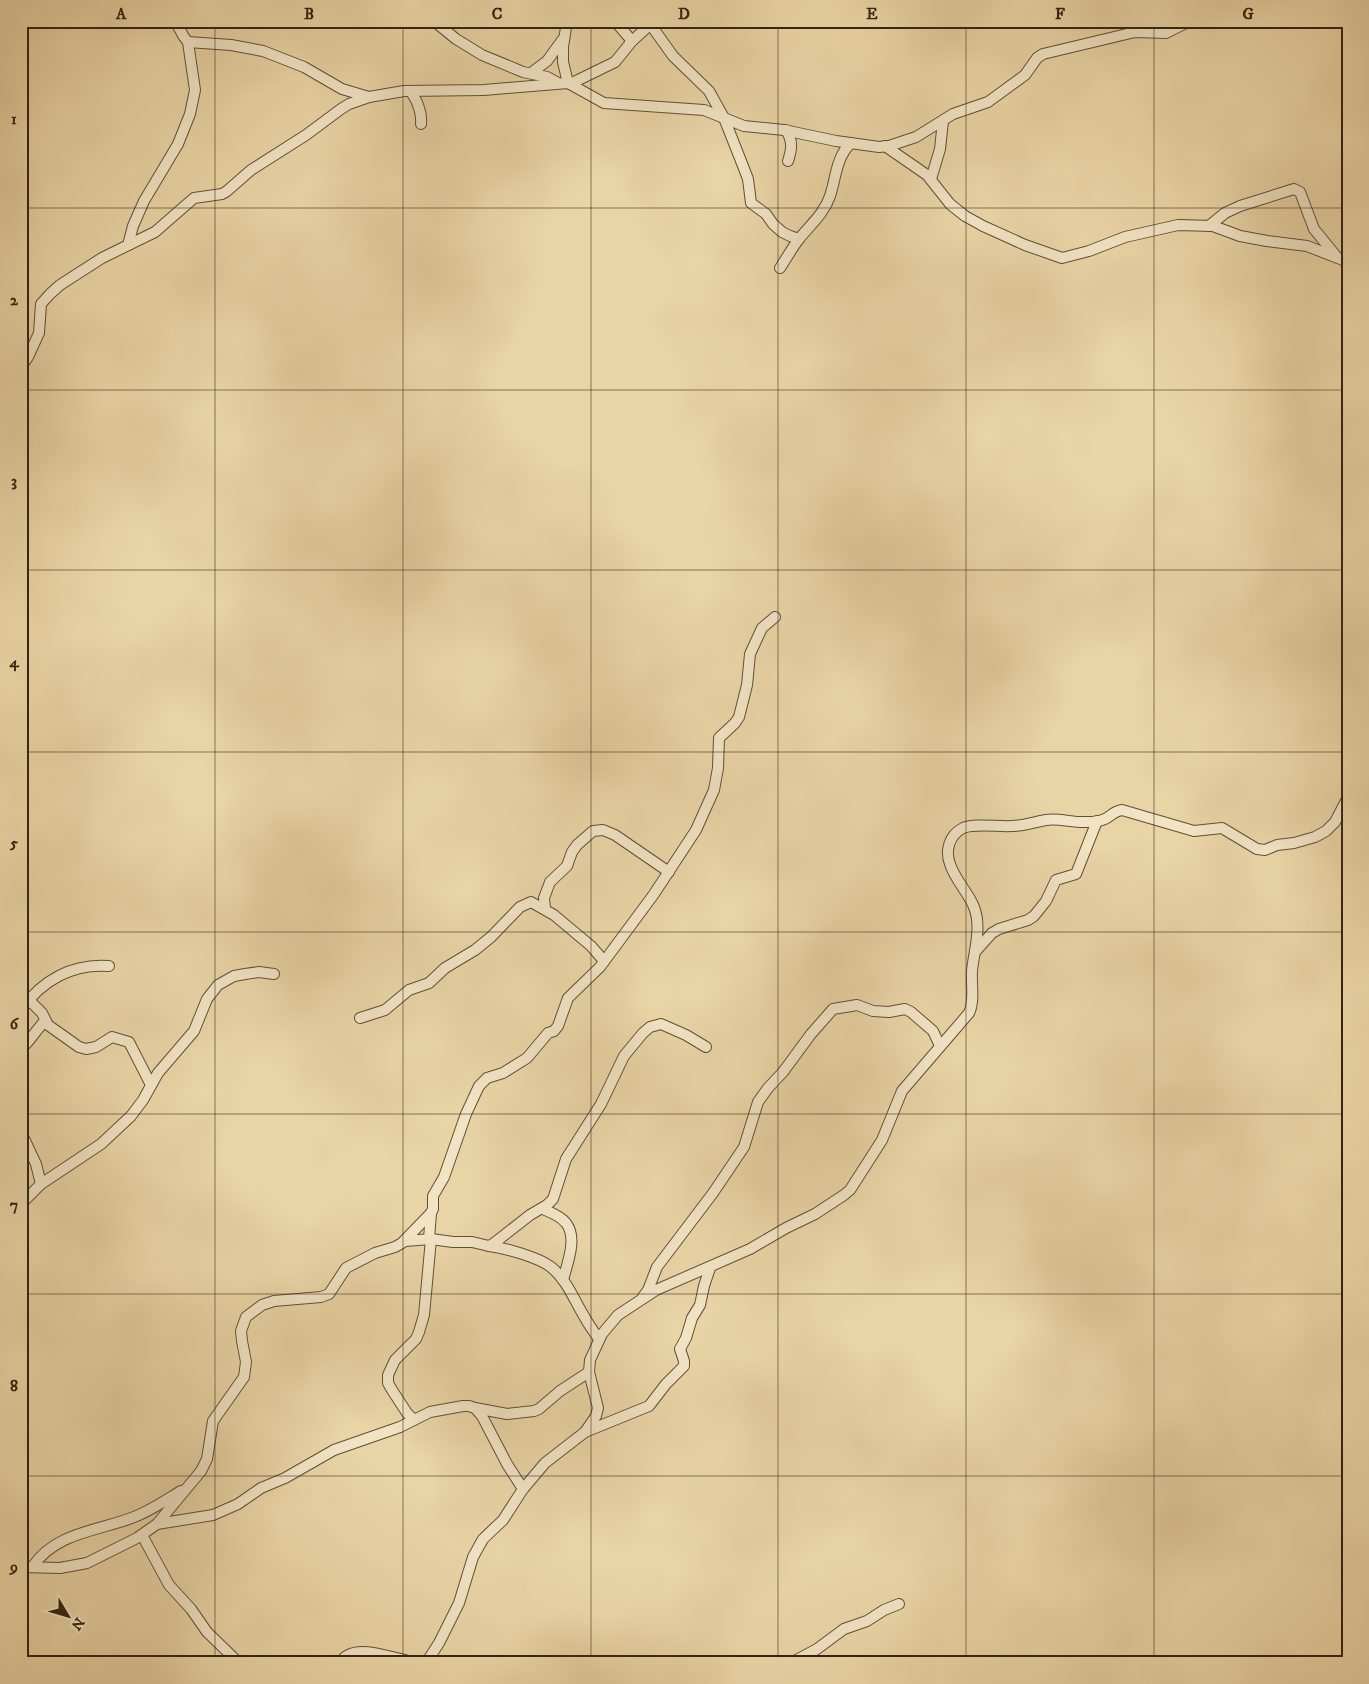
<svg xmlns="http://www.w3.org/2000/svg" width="1369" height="1684" font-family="'IM FELL DW Pica',serif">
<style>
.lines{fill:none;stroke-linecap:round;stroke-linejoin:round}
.minor-casing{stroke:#624e38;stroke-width:12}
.minor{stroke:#f1e3c4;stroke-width:10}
.grid{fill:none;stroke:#352213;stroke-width:1;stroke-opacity:0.55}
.neatline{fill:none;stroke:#352213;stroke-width:2}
.grid-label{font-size:16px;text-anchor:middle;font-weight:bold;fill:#352213}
</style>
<rect width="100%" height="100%" fill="#e9d4a5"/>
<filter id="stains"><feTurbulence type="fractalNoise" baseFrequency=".004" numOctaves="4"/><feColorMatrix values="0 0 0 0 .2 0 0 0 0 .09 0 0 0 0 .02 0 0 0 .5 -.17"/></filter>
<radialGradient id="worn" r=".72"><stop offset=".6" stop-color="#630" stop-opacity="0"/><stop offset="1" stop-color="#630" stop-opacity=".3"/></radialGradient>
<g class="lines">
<defs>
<g id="minor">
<path d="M175,21l9,16 4,5 43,3 32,6 41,16 38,22 27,8"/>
<path d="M434,21l22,18 26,16 41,17 24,5 11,6"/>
<path d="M567,21l-4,26v15l5,21"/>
<path d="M615,21l17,20"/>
<path d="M648,21l25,35 36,35 15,27 19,48 5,13 3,24 15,11 7,10 9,8 8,4 9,3"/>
<path d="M1126,21l9,11"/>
<path d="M531,73l16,-12 16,-22"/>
<path d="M570,84l45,-22 17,-21 22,-20"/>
<path d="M410,91c7,8 12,22 11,33"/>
<path d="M786,130c7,11 6,19 2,31"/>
<path d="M885,146l42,29 23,29 15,12 18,10 42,19 37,13 27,-7 36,-14 53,-12 35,1 27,10 27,5 40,5 41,16"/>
<path d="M931,179l9,-30 3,-28"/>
<path d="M1209,226l16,-13 15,-7 54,-17 6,3 14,37 22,27"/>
<path d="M128,245l5,-19 11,-25 34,-57 12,-30 5,-24 -7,-48"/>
<path d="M780,268c6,-9 12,-20 19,-29 11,-14 25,-25 31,-43 6,-18 6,-39 21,-53"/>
<path d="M21,367l7,-10 11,-24 2,-29 9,-10 10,-9 42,-27 53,-26 39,-34 28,-4 5,-3 24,-21 55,-35 35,-26 8,-5 20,-7 35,-6 80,-1 84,-7 36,20 100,7 40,16 40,4 52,11 43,6 10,-1 27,-9 37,-23 35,-12 37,-27 12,-17 6,-4 92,-22 31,1 24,-12"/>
<path d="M545,909l-1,-11 6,-16 17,-16 5,-14 5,-7 16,-14 10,-1 12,5 54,37"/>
<path d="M975,952l17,-19 7,-4 29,-9 6,-4 12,-15 10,-21 20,-6 21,-53"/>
<path d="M29,1000l13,13 6,12 31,22 7,2 10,-2 16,-10 17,5 22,43"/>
<path d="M21,1010c21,-30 52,-47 88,-44"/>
<path d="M360,1018l25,-8 24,-20 20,-7 16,-15 30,-18 16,-13 29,-30 11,-5 23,13 37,31 13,15"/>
<path d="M21,1049c9,-8 15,-19 24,-28"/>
<path d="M21,1132l15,32 5,20"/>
<path d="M21,1204l20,-20 60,-40 30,-28 12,-16 15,-27 36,-42 13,-32 11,-14 16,-9 11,-2 14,-2 15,2"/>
<path d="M543,1209c7,3 18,7 23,14 12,15 1,41 -3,57"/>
<path d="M429,1239l2,-26"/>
<path d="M405,1241l26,-2 22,3h19l17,4 4,-2 37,-29 17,-10 6,-6 13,-40 35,-55 23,-48 19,-23 7,-6 11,-3 25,11 20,12"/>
<path d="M489,1246c16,2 49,11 62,21 16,13 23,33 33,49 4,8 10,16 15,23"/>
<path d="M643,1297l5,-7 9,-23 56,-74 31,-46 14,-45 10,-14 15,-16 28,-38 22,-25 24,-4 16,6 16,1 16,-3 6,3 22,19 7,15"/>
<path d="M475,1408l32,6 27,-3 5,-2 21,-18 29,-19"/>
<path d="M414,1420l-7,-7 -15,-23 -4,-7v-8l7,-15 21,-21 3,-7 5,-17 7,-76"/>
<path d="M585,1432l11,-16 2,-8 -9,-36 1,-12 12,-26 16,-19 38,-25 94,-41 36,-21 29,-14 29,-19 6,-5 32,-50 20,-49 67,-78c6,-12 2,-29 3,-42 2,-21 10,-43 2,-64 -6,-15 -19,-27 -24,-43 -5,-13 -1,-29 13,-36 11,-5 36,-1 49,-2 12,0 22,-4 34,-6 13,-2 28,3 41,2 5,0 11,0 15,-2 8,-2 11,-9 20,-10l72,21 28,-3 35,21 8,1 12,-5 17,-2 21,-6 11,-6 9,-9 13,-25"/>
<path d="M157,1524l56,-9 25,-11 23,-16 24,-10 49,-28 66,-23 30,-15 33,-6h6l6,2 7,8 25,48 16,25"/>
<path d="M142,1535l27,50 22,24 16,23 32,31"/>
<path d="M33,1566c23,-34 66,-35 101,-49 16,-6 32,-17 47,-26"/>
<path d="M21,1567l39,1 27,-5 50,-25 20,-14 44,-53 6,-12 6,-38 31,-44 2,-15 -4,-21 -1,-10 5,-14 16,-12 12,-4 47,-4 8,-3 17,-26 29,-15 20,-6 7,-4 29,-30 2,-4v-13l11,-19 22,-63 13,-28 8,-8 16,-5 24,-15 21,-25 6,-2 4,-5 10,-28 32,-31 54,-73 42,-64 18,-40 4,-22 1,-30 16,-15 4,-6 8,-32 3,-31 12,-26 13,-11"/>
<path d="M340,1663c12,-21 47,-6 65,-3l4,3"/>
<path d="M426,1663l13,-20 20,-40 14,-46 10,-18 20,-19 20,-31 22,-26 40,-31 64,-26 17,-22 18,-18v-5l-4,-12 6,-11 6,-20 8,-13 4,-19 6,-18"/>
<path d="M791,1663l26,-14 27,-20 23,-8 17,-11 15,-6"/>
</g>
</defs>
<!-- minor casing -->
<use href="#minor" class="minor-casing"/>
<!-- minor -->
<use href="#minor" class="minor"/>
</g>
<!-- grid -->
<path class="grid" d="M215,21v1642M403,21v1642M591,21v1642M778,21v1642M966,21v1642M1154,21v1642M21,208h1327M21,390h1327M21,570h1327M21,752h1327M21,932h1327M21,1114h1327M21,1294h1327M21,1476h1327"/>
<!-- margin -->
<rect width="1369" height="1684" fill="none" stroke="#e9d4a5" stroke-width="55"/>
<!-- north arrow -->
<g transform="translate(68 1616) rotate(128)" stroke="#f1e3c4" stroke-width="4" paint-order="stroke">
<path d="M0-4L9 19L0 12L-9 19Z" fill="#352213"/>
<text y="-8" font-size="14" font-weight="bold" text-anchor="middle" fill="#352213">N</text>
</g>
<rect x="28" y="28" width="1314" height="1628" class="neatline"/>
<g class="grid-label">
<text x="121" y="19">A</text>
<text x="309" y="19">B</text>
<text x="497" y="19">C</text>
<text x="684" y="19">D</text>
<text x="872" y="19">E</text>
<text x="1060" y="19">F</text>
<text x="1248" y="19">G</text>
<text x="14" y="124">1</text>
<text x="14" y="305">2</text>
<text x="14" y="486">3</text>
<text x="14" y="667">4</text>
<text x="14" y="848">5</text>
<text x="14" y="1029">6</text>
<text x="14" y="1210">7</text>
<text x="14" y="1391">8</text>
<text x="14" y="1572">9</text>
</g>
<rect width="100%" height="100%" filter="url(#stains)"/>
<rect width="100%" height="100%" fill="url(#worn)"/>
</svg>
